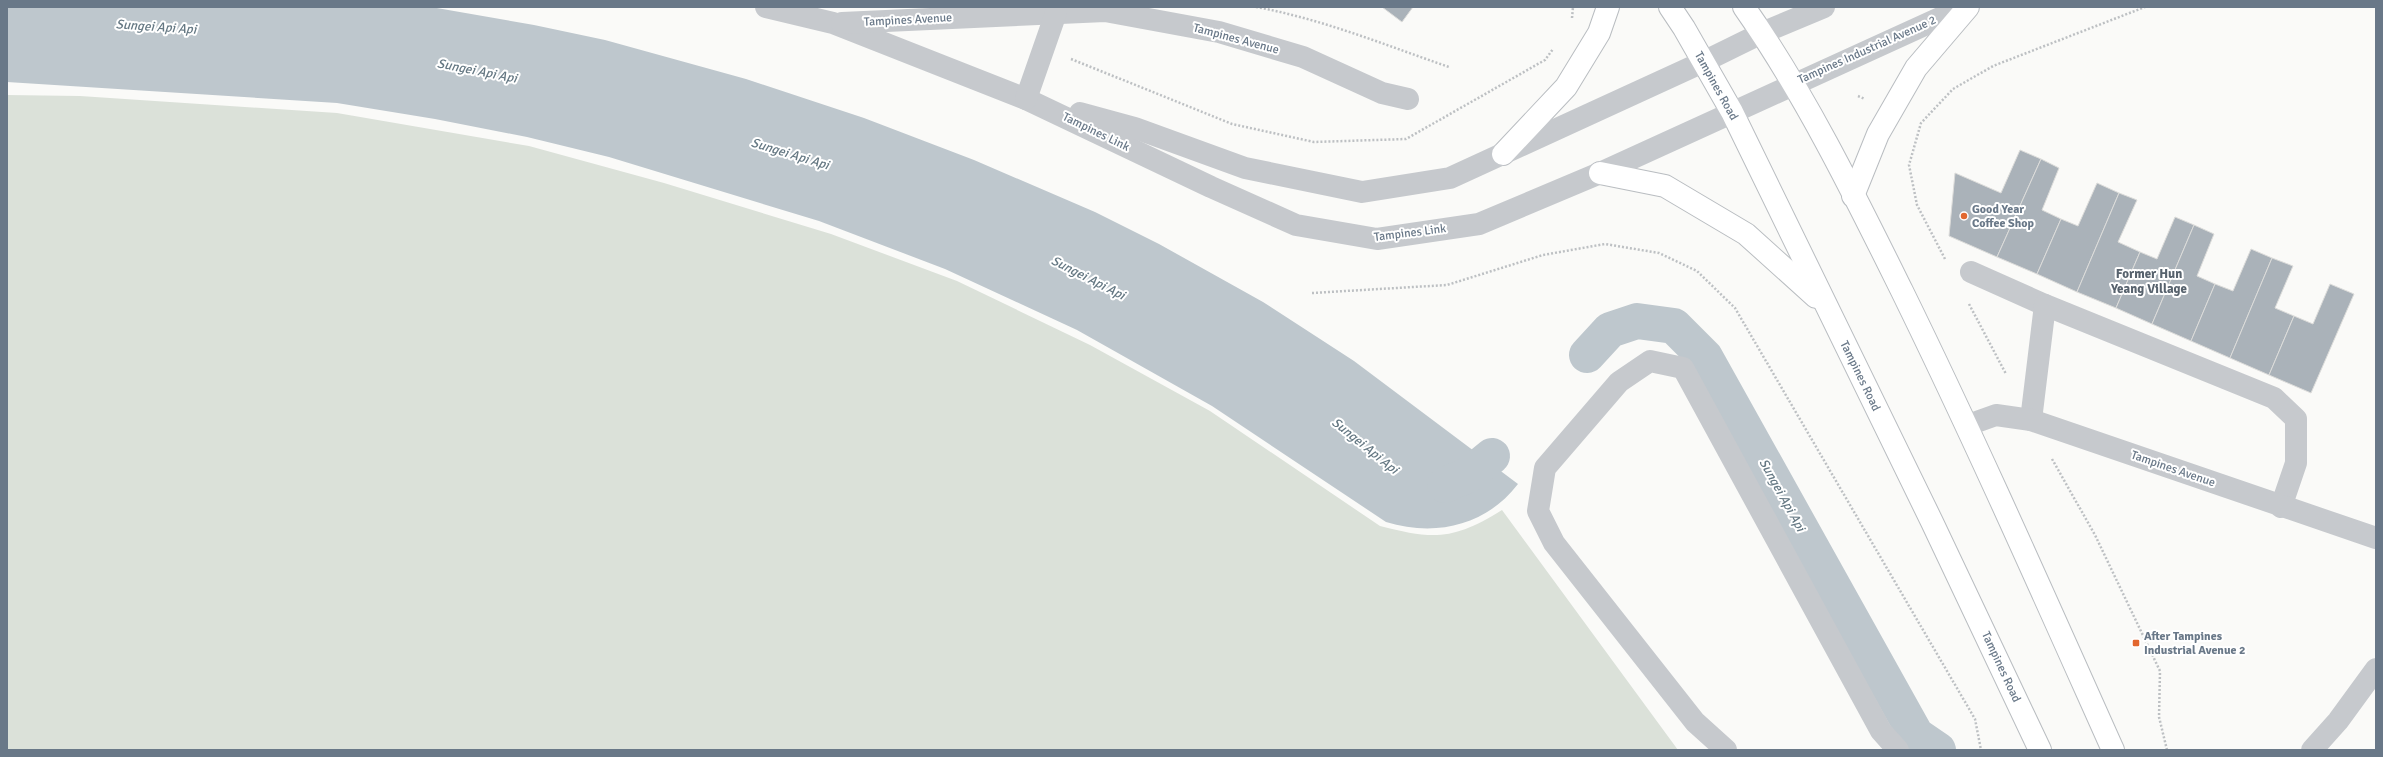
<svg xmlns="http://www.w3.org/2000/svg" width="2383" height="757" font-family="Signika,sans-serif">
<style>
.green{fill:#dbe1d9}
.water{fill:#bec7cd}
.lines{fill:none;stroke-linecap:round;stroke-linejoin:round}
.canal{stroke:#bec7cd;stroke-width:36}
.building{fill:#aab2b9;stroke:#dcdcda}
.major-casing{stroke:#b9bdc1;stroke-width:24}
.path{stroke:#bdc0c3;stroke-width:2.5;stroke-dasharray:2 2;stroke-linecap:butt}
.minor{stroke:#c6c9cd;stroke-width:22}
.major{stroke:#fff;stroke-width:22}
.poi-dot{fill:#e2672f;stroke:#fff;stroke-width:1.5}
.labels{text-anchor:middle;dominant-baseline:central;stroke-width:4;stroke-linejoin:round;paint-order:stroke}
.street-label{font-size:12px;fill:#697888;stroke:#fff}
.poi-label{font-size:12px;font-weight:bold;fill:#697888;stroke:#fff;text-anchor:start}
.water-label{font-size:13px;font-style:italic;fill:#657883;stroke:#fff}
.neighbourhood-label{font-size:13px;font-weight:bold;fill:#57626d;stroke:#fff}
</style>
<rect width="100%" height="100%" fill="#fafaf8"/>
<!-- green -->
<path class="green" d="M7,95l73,1 257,17 192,33 135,37 167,51 126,47 133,64 120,66 170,115c54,14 74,14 122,-16l176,240h-1671z"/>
<!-- water -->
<path class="water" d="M7,7h424l103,18 71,15 141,39 118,39 110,42 121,52 64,32 104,58 91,59 164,123c-32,42 -83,53 -132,38l-174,-116 -135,-76 -132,-61 -126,-48 -210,-64 -82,-20 -92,-18 -98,-16 -330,-21z"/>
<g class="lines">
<!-- canal -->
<g class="canal">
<path d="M1587,355l23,-25 27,-9 37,5 31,31 211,378 22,15"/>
<path d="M1445,485l25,-11 22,-18"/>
</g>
</g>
<!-- building -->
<g class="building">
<path d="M1382,7h31l-11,15z"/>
<path d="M2020,150l21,9 -44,98 -48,-21 6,-63 46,20z"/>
<path d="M2041,159l18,9 -17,42 19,9 -24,55 -40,-17z"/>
<path d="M2097,183l22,10 -42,99 -40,-18 24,-55 17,7z"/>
<path d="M2119,193l18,7 -19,42 22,10 -24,56 -39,-16z"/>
<path d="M2175,217l19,8 -42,99 -36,-16 24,-56 17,7z"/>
<path d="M2194,225l20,9 -17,42 18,8 -24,57 -39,-17z"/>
<path d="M2251,249l21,9 -42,100 -39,-17 24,-57 18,7z"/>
<path d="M2272,258l21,8 -18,42 19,8 -25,59 -39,-17z"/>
<path d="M2330,284l24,10 -43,99 -42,-18 25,-59 19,8z"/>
</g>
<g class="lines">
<defs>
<g id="major">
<path d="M1670,7l14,21 48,84 200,410 108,228"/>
<path d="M1744,7c61,87 111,189 158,284 74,151 142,305 211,459"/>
<path d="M1503,154l63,-67 33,-54 9,-26"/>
<path d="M1600,173l65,13 81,48 70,63"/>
<path d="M1853,196l25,-62 38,-66 52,-61"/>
</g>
</defs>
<!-- major casing -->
<use href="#major" class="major-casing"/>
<!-- path -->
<g class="path">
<path d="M1256,7c66,12 129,38 193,60"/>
<path d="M1572,18l1,-11"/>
<path d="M1071,59l161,65 82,18 92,-3 139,-79 8,-11"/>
<path d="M1858,96l7,3"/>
<path d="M1945,259l-28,-54 -8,-40 12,-42 32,-34 40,-23 152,-59"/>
<path d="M1312,293l135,-8 96,-30 62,-11 54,9 38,18 38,37 240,411 6,31"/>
<path d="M1969,304l37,70"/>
<path d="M2052,459l43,76 65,136 -1,46 8,33"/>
</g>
<!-- minor -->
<g class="minor">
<path d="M766,7l67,16 193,76 185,88 85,38 81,14 102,-15 121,-51 364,-166"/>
<path d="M842,23l263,-12 114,21 84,25 79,36 26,6"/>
<path d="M1026,99l30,-86"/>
<path d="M1080,113l55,15 110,40 117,24 88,-14 253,-116 59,-29 62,-26"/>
<path d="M1971,272l74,33"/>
<path d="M2031,420l14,-115 229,93 22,21v44l-15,44"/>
<path d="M1968,425l28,-10 35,5 345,118"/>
<path d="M1726,750l-31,-28 -141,-179 -16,-32 7,-43 74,-86 31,-21 33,7 198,363 17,19"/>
<path d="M2312,750l26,-29 38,-52"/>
</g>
<!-- major -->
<use href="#major" class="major"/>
</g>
<!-- markers -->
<g class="poi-dot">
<circle cx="1964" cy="216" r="4"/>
<rect x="2132" y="639" width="8" height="8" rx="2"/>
</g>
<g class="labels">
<!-- street labels -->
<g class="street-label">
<text transform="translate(908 20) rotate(-3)">Tampines Avenue</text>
<text transform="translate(1236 39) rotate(15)">Tampines Avenue</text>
<text transform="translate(1867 50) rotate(-24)">Tampines Industrial Avenue 2</text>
<text transform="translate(1716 86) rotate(61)">Tampines Road</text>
<text transform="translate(1096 132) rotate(26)">Tampines Link</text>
<text transform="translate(1410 233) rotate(-7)">Tampines Link</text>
<text transform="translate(1860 376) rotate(64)">Tampines Road</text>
<text transform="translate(2173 469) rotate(19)">Tampines Avenue</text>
<text transform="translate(2001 667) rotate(65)">Tampines Road</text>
</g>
<!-- poi labels -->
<g class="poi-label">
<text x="1972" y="209">Good Year<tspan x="1972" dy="14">Coffee Shop</tspan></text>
<text x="2144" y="636">After Tampines<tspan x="2144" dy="14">Industrial Avenue 2</tspan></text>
</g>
<!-- water labels -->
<g class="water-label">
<text transform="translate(156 27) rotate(4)">Sungei Api Api</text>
<text transform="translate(477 71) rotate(11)">Sungei Api Api</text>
<text transform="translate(790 154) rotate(17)">Sungei Api Api</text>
<text transform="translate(1088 278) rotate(27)">Sungei Api Api</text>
<text transform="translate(1365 446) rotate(39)">Sungei Api Api</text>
<text transform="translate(1782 495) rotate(61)">Sungei Api Api</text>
</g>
<!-- neighbourhood labels -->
<g class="neighbourhood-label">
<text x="2149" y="274">Former Hun<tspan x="2149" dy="15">Yeang Village</tspan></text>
</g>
</g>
<!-- border -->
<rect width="2383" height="757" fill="none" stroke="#697888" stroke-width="16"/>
</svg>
